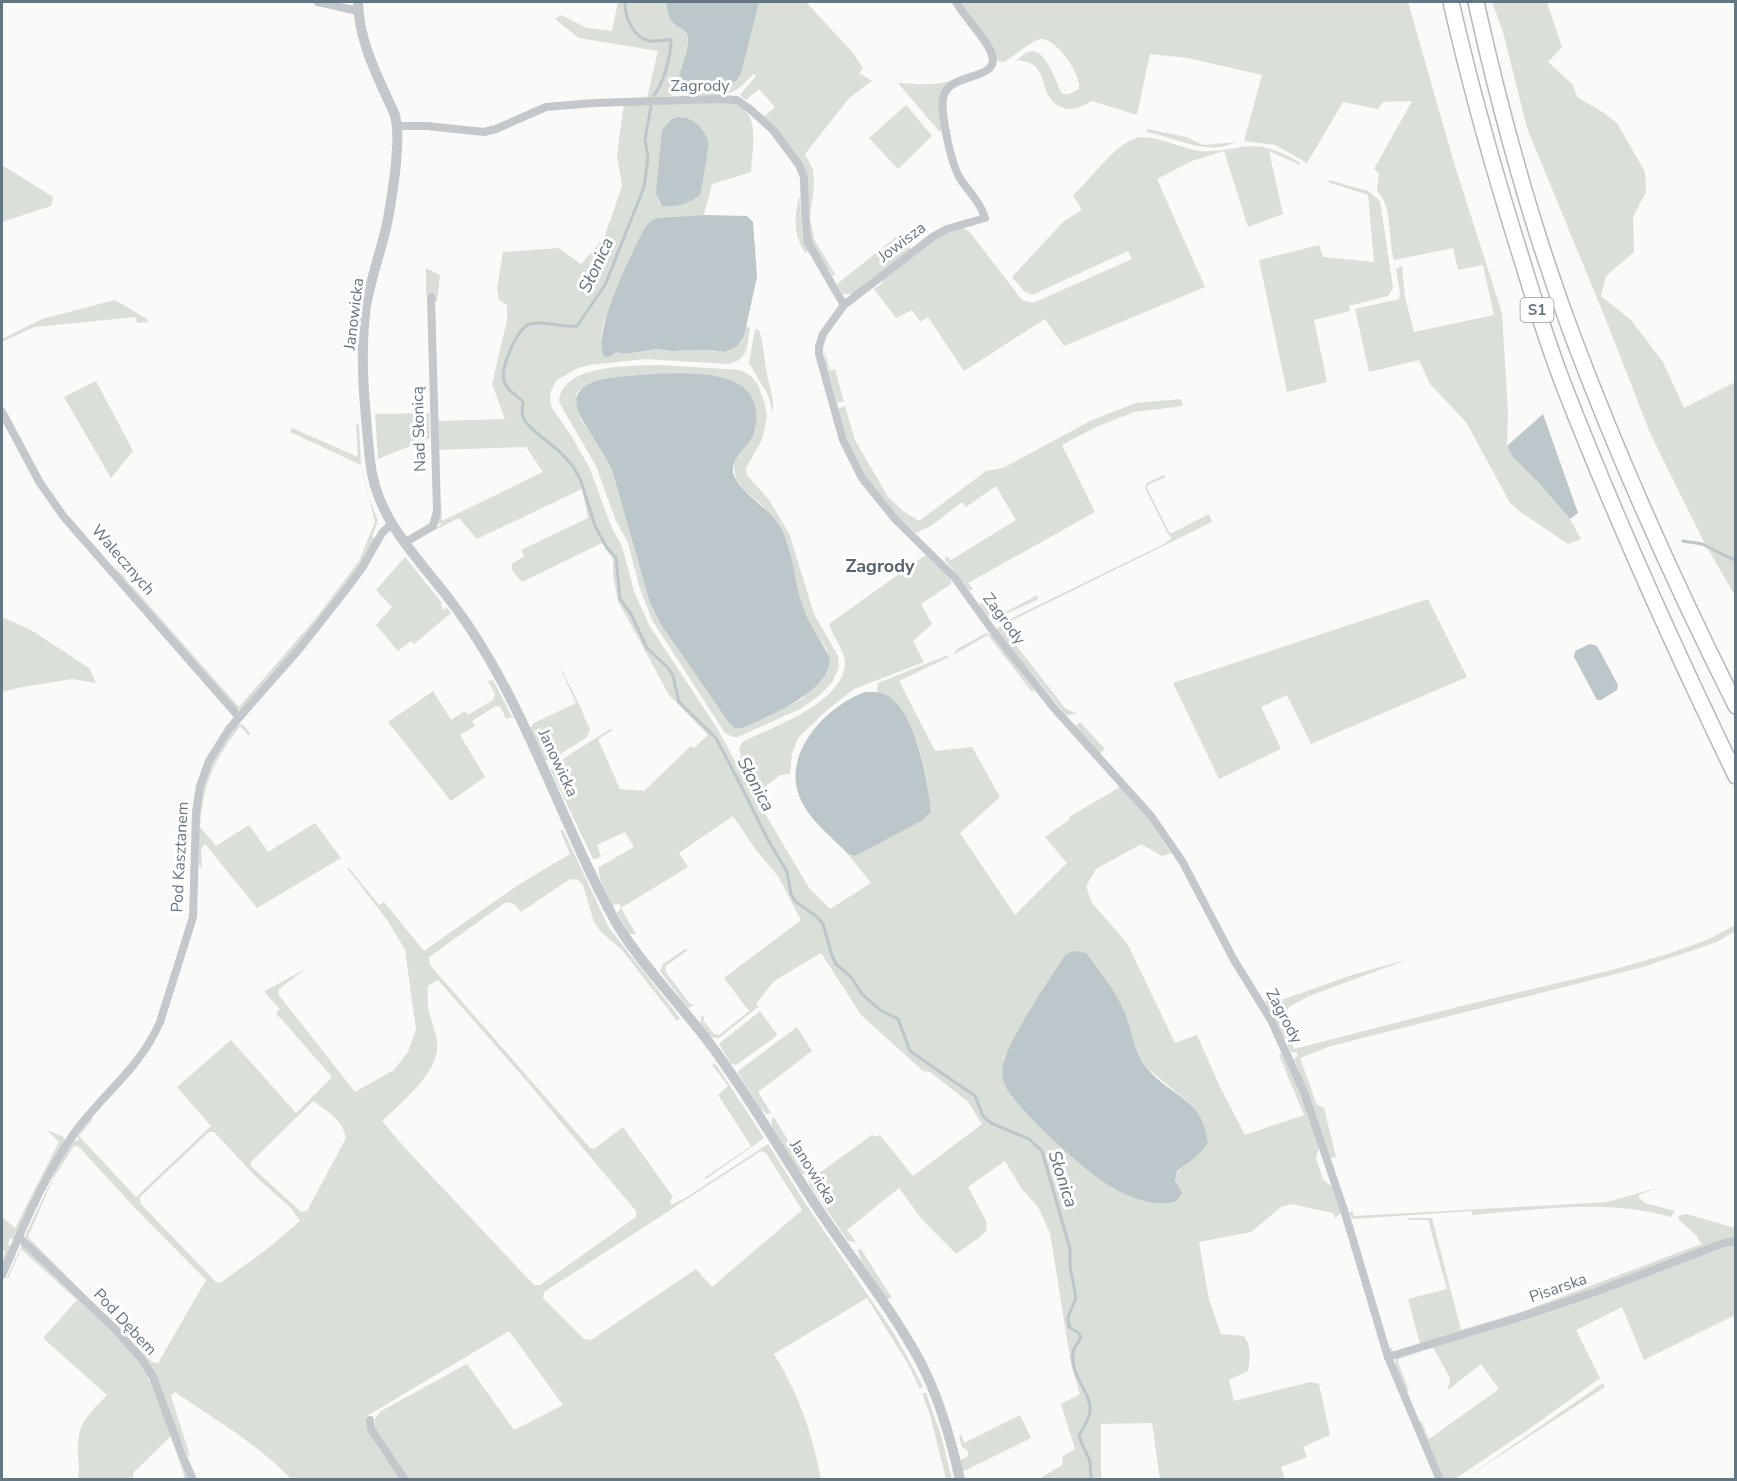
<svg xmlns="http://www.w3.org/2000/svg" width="1737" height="1481" font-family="'Nunito Sans',sans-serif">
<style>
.green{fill:#dadfd7;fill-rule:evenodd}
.water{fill:#bbc7cb}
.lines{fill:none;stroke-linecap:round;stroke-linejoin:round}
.stream{stroke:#bbc7cb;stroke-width:3}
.motorway-casing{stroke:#b4b9bd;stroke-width:18}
.minor{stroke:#c3c8cc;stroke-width:8}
.tertiary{stroke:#c3c8cc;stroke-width:10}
.motorway{stroke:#fff;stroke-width:15}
.labels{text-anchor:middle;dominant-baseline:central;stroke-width:6;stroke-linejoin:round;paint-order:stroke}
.shield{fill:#fff;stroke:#939fa8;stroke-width:1.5}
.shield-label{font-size:15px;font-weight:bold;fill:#657683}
.street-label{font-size:16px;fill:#657683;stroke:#fff}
.water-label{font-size:18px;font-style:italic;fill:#60757c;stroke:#fff}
.neighbourhood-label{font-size:18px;font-weight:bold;fill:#57646e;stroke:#fff}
</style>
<rect width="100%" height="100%" fill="#fafaf8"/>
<!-- green -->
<g class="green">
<path d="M618,2h49c0,7 1,17 7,22 3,4 9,4 12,8 5,9 -4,34 -7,43l68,-31 12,-42h47l47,51 10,15 -4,5 13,8 -22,16 -45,57 8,16 1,16 -4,32 4,21 21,35 -2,2 -5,-7 -6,-4 -13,-28 -2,-53 -43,-67 11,-10 -16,-18 -13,11 -6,-5 16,-19 -2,-2c-6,5 -12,12 -18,16 -15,10 -47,7 -62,-2l-3,8 -24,2 11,-47 -79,-13 -24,-19 6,-4 26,13 25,3z"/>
<path d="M959,2h449l47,164 47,147 6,100 -1,33 6,11 25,25 32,37 11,20 -13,5 -49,-33 -9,-8 -44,-81 -36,-38 -11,-24 -50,12 -14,-63 44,-10 1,-6 -4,-24 6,-3 3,31 9,35 80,-17 -11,-50 -25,5 -5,-22 -59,12c-6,-19 -1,-55 -17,-69l2,-18 -5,-4 38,-68 -29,1 -5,7 -35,-7 -36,61 -32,-18 -31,-4 18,-66 -74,-17 -38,-4 -13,61 -45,-14c-9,5 -20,11 -31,6 -22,-9 -12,-35 -31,-44 -4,-2 -9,-2 -14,-3 4,-2 8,-7 12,-8 17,-7 28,30 34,42h7l10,-5c3,-14 -23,-51 -38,-50 -9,1 -28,18 -37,23l-8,-2z"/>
<path d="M1492,2h55l15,45 -14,15 24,22 6,14 23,13 16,12 28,49 1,20 -13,25 1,35 -28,24 -5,20 30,24 32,42 21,46 51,-26v214l-32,-56 -53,-107 -42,-108 -81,-197 -24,-96z"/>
<path d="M954,80l-8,5 -3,45 -4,1 -41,-48c19,1 37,3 56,-3z"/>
<path d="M728,102c35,7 24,43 23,70l-39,12 -8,31 -47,3 -19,24 -35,82 -2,14 10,18 5,-4 9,2 32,-5 14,2 40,-1 14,2 19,-16 1,-10 5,2c-3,18 -1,32 -22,36l-82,-5 -56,6 -12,3 -21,12 -6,11 -1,9 2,8 20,29 18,32 21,57 11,20 12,45 15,34 68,103 18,33 6,-5 -2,-7 3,-7c30,-15 103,-39 103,-80 -1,-13 -12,-25 -16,-38l98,-70 24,26v4l-30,20 11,20 -19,17 11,21 -70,27 -28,22 -28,27 -6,15 -2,21 -10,1 -26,20 55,93 21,21 41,-26 -23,-29 7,2 76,-44c-4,-38 -14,-104 -54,-120l1,-9 70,-28 1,2 -50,24 36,70 37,-4 28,50 -40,36 55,82 52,-52 -22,-26 25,-18 -1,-2 51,-30 28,32 23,34 -9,3 -21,-12 -45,25 -10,17 6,17 35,40 48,100 22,-8 24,54 24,46 59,-20 -25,-60 3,-2 19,38 18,56 -3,11 7,21 10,9 8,25 -6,5 -2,-5 -42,-9 -10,3 -30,25 -52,10 10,58 12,34 23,2c8,11 6,22 4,35l-19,9 5,21 77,-19 8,2 11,51 -27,12 4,10 -26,10 4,12h-125l-8,-56 -51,1v55h-62l23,-14 1,-9 12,-7 -14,-45 19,-10 -9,-30 -21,-131 -12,-26 -17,-19 -16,-27 -37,26 18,34 1,9 -7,7 -24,17 -35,-36 -22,-30 -52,42 9,12 -8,-1 -39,-57 2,-5 61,-44 5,2 3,-2 33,41 69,-52 -14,-22 -38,-30 -7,-1 -62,-56 -40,-62 -47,28 -18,23 2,3 -39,31c-9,2 -14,-8 -19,-15l2,-8 3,3 -2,2 11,14 5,1 30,-24 -25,-33 77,-58 -23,-44 -22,-26 -23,-34 -54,37 9,14 -67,41 15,26h-7l-12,-21 4,-5 -2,-4 -7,1c-5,-11 -15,-26 -13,-38l35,-20 -9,-15 -28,13 4,11 -5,3h-3l-42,-88 1,-5 58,-37 3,1 -15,9 22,50 24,2 47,-45 3,2 14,-13 -39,-40 -51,-94 -5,-25v-17l-11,-16 -80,39 -10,-12v-6l12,-8 -3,-6 67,-32 -6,-29 -105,50 -18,-21 -44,22 26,-15v-2l-5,2 5,-22 1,18 101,-49 -17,-25 -87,3 -1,-29 67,-2 -13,-35 15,-64v-15l-8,-5 -2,-11 6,-37 56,-4 22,16 23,-26 18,-52 -5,-31 7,-52zM678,117c15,-1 27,12 31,27l-8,49c-11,5 -32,19 -42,9l13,-83zM1065,956l60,57 5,22 7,18 10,15 42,35 -4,62c-8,7 -12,11 -8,21l-63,3 -26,-19 -34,-30 -51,-80 29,-52z"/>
<path d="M906,105l26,31 -34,33 -29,-31z"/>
<path d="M1147,129l39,8 17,8 33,-3c-30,15 -60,-5 -89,-10z"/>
<path d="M1140,137c22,0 39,11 60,14 15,1 28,-2 42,-4 22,-3 41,5 58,16v2l-31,-14 14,63 -35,13 -24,-76 -32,10 -35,18 48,108 -141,59 -19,-27 -81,52 -36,-54 -8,5 -8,-12 -16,8 -22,-29 8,-5 2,-6 46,-37 30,-14 9,4 53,69 11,3 99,-44 -4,-8 -96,44 -8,-4 -12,-14 52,-56 18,-11 -9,-15c21,-18 42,-53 67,-58z"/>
<path d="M2,165l51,32 -2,9 -49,16z"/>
<path d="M1329,180l39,11 12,10 13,87 -5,8 -39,10 1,5 -36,9 13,62 -40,10 -28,-132 60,-15 4,12 51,5 -6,-67 -40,-13z"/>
<path d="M799,194l3,37 6,20 -3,2c-13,-23 -10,-34 -6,-59z"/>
<path d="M900,234l11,16 -59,44h-9l-6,-10z"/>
<path d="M426,268l14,7 -3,27 -2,-1v-6l-6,-2 -3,2z"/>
<path d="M115,300l32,19 1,3 -11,1 -1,-6 -102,10 -32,15v-3l40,-20z"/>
<path d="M755,329l4,1c5,15 5,29 8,44 3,15 7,23 6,39l-5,-18 -19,-32z"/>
<path d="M824,350l6,21 5,-2 9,33h-7l-12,-42z"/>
<path d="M662,365l78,5 11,6 7,9 7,19 2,13 -5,23 -16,28 1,7 22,25 20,33 25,81 24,42 1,11 -6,14 -13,14 -18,13 -64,29h-5l-8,-4 -73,-113 -12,-31 -12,-46 -12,-22 -20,-55 -37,-64c2,-39 75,-36 103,-37zM652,374h41l40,88 3,17 8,11 20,17 24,36 14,63 7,17 18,27 -1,23 -24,26 -59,29h-8l-6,-5 -69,-100 -10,-20 -38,-133 -9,-20 -22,-30 -5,-26c15,-20 53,-17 76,-20z"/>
<path d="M96,381l37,70 -22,27 -47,-81z"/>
<path d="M1181,399l2,7 -49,6 -38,15 -34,18 33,67 -127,71 5,6 -3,2 -25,-31 1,-4 5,4 65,-40 -20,-34 -30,21 -4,-5 -31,24 -15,7c-42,-37 -64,-70 -78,-124l7,-3 10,34 33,57 15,14 16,10 67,-50 17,-3 89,-48 44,-17z"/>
<path d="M429,413l1,25 -52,21 -3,-45z"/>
<path d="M356,424l3,1 2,40 6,27 11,29 -6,16 3,2c-35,63 -86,117 -134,171l-5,-1 -120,-139v-2l123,139 77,-89 43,-57 16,-39 -14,-57 -71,-33 2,-4 66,29z"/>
<path d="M1164,475l1,2 -17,8 -1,3 22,44 3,1 37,-19 3,8 -211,104 64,82 12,6 -11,1 -69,-85 1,-2 10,-8 154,-75 10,-7 -4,-4 -23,-46 2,-5z"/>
<path d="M405,557l37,46 -1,2 3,5 3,-2 4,5 -37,31 -3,-3 -13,10 -22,-26 16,-18 -16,-17z"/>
<path d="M1038,595l-1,5 -43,19 -6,-2 -9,-12 3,-3 12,16z"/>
<path d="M1428,599l39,78 -156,67 -24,-49 -26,12 20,42 -62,30 -46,-96z"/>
<path d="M2,617l29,13 58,38 7,15 -24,-4 -55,9 -15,4z"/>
<path d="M986,633l6,2 42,55 -2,2 -44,-57 -35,20 4,-6z"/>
<path d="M556,659l23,45 11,26 -4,8 -34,21 -7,1 -15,-32 4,-5 42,-20z"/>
<path d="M493,680l19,37 -6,2 -5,-11 -5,-2 -24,15 3,5 -15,9 25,42 -34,24 -63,-79 45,-31 18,29 14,-9 3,4 25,-15 2,-6 -7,-13z"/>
<path d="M1080,722l25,27 -5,5 -25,-28z"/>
<path d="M238,724l5,1 7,8 -1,3 -9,-10c-26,35 -37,56 -40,101l16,19 33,-21 19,27 47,-29 26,35 -84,50 -52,-64 -4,5 1,19 -3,-3c0,-25 -2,-52 4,-75 6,-25 20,-46 35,-66z"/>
<path d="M560,830h3l46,98 71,90 -3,3 -55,-71 -22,-19 -6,-9 -11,-37 -5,-5 -8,-1 -49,33 -7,-8 -8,-2 -77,55 1,8 160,183 4,1 29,-22 50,70 -3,4 1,4 16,-8 81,-53 39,62 88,129 28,51 -3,3 -12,-25 -41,-66 -93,56c25,41 38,78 47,125h-412l-34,-48v-12l6,-8 86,-47 47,66 49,-25 -54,-74 -142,85c-2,19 24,48 35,63h-111c-33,-35 -77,-60 -116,-87l-4,4 19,60 -3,-1 -38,-90 -124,-129 37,-78 12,-17 5,-1 -2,-3 14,-19 2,1 -14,17 57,61 75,-71 -34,-39 54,-47 65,73 36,-36 -56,-64 4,-4 -15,-16v-2l42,-23 -28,21 -1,5 77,98 39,-22 14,-18 8,-23 -11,-79 -17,-29 -41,-53h2l30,37 5,-3 40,49 94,-66 52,-31zM438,980l80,91 118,140v6l-96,68h-6l-130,-138 -22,-26c18,-17 51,-44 55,-70 2,-16 -8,-31 -9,-46 -1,-7 0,-13 0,-19zM313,1101c14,10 30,19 33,37l-39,73 -6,1 -50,-46v-4zM209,1132h5l43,46 33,29 10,14 -34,29 -46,33 -4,-1 -76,-79v-6zM74,1146l5,1 54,59 73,74 -48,83 -6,-1 -124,-125 25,-58zM761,1151l5,2 36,57 -90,77 -16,-18 -105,71 -7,-1 -41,-41 1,-6z"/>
<path d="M1735,925v6l-18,11 -74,25 -312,79 -31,12 17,47 7,3 12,49 -6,1 -18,-55 -18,-44 4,-4 -2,-3h-5l-26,-50 2,-2 3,4 82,-29 57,-16 -100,37 -20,11c-6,15 -1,28 5,42l167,-43 151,-36 59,-17 38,-14z"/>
<path d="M685,949l3,1 -22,16 -1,5 25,33 4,1 -6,3 -28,-37 3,-7z"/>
<path d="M760,1011l17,23 -3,4 -38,27 -5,-1 -12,-20z"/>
<path d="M797,1027l15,24 -54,41 13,21 -4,1 -7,-6 -22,-35v-2z"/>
<path d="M715,1063l49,75 -58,41 -2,-1 47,-32 -33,-51 10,-9 -16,-21z"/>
<path d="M773,1116l36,58h-8l-28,-46 -2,-5z"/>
<path d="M47,1130l17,7 1,3 -50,100 -5,-2 -2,6 3,3 -9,21v-7l3,-9 -3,-3v-32l13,11 44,-86z"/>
<path d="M1656,1188l-17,7v3l6,5 30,8 -4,6c-64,-19 -134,-7 -199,-2v-4l-119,8 -4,-5 3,-4 2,6 254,-14z"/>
<path d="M1687,1214l48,14v9l-207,75 -137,41 -2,-5h3l1,4 27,-8 -12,-45 39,-10 -19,-69h-21l2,-2h23l29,112 63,-19 177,-67 -5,-9 -18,-16 1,-3z"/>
<path d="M1735,1244v71l-91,45 -22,-53 -46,23 24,48 -71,51 -74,50h-12l-23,-57 1,-2 8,19 70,-50 -18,-25 -33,26 2,-12 -17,-31 -34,12 -1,3 11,29 -3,1 -11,-28 1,-5z"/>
<path d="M22,1245l108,104 17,24 1,6 9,12 33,88h-5l-14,-43 -38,37v6h-56c4,-7 1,-14 1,-23 -1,-34 7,-37 29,-61l-64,-57 34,-38 -56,-51 -13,30 -1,-2z"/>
<path d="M861,1249l31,49 -5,1 -26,-39 -3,-10z"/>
<path d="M1603,1383l2,4 -141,92z"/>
<path d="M922,1393h4l15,42 11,44h-6l-16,-64z"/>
<path d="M1020,1415l11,23 -69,34 -2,-12 8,-4v-5l-6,-4 -3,-11 2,-2 3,9z"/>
</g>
<!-- water -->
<g class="water">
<path d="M667,2h92l-18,71 -5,8 -12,6 -36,-1 -9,-11c3,-9 13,-34 7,-43 -2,-2 -5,-4 -8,-5 -10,-6 -11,-15 -11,-25z"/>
<path d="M678,117c15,-1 27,12 31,27l-8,49c-9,10 -26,15 -39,13l-6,-13 6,-63 10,-11z"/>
<path d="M704,215l43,1 6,6 4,55 -13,59 -7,10 -12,6 -14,-2 -40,1 -14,-2 -32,5 -9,-2 -5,4 -6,1c-16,-20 29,-109 41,-131l5,-5 6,-3z"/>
<path d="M652,374c30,0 91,-6 102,29 4,12 3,25 -3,36 -8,13 -24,22 -16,39 11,20 35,30 46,50 13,25 13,53 22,79 6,19 20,34 27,53 -3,34 -61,55 -87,68h-8l-6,-5 -69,-100 -10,-20 -38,-133c-8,-17 -19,-32 -29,-49 -28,-47 40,-44 69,-47z"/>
<path d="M1543,414l35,99 -8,6 -32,-37 -25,-25 -6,-11z"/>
<path d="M1590,644l7,2 21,39 -1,5 -16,10h-4l-23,-43 1,-6z"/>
<path d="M865,692c8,0 15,-1 23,4 28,17 40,86 43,116l-10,9 -66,35 -7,-2c-16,-17 -39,-34 -48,-56 -19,-44 26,-92 65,-106z"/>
<path d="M1073,951l13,2c14,19 29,37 38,58 9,19 8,38 22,56 24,30 57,31 62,76l-11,13 -20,15 -2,9 7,13 -6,8c-18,7 -45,-3 -61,-12 -28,-15 -92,-74 -108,-100 -3,-5 -5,-12 -5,-17 -1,-23 49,-94 63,-117z"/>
</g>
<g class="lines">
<!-- stream -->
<g class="stream">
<path d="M625,2c0,15 8,37 26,39 7,1 14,-2 20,-1 0,15 -7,43 -17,55"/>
<path d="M651,106l-6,33 3,19 -4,29 -39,98 -28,41c-14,2 -33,-6 -47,-2 -13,4 -30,44 -26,57 2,9 13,14 19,21l-1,12 3,7 7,8 28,23 13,14 8,15 14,45 12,22 9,10 4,41 11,15 16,34 21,20 5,8 6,26 37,36 23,44 28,56 20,34 4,22 4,7 21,15 7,8 9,32 4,8 15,13 11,17 18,16 18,9 12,32 65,45 8,20 8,7 38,16 13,12 28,98v17l6,32 -8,19 1,10 10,6 2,4c-2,6 -8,10 -8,16 -3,23 19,41 17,58 -1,10 -8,17 -11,26l11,24 1,19"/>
<path d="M1683,541l19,3 34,17"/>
</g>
<defs>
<g id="motorway">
<path d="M1451,2c20,87 44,173 71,258 12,40 25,81 40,121 52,134 111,265 174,395"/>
<path d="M1476,2c25,113 56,226 97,335 47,125 103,249 163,369"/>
</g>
</defs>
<!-- motorway casing -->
<use href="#motorway" class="motorway-casing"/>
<!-- minor -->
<g class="minor">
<path d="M318,2l40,9"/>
<path d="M956,2c9,16 32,38 36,53 8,27 -46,16 -49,44 -2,17 8,66 18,81 9,13 19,22 24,38l-38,11 -13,7 -90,69 -21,29 -4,13v7l24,86 19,38 33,41 60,59 35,49 64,81 97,108 31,45 52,99 37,60 33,72 41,121 43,144 52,123"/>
<path d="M398,126h29l57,6 12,-3 50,-22 48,-4 124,-4 19,1 14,10 22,20 26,35 5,12 1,38 3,28 36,62"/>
<path d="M2,412l38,71 24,34 175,200"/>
<path d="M404,543l29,-17 4,-15 -6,-214"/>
<path d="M19,1237l97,93 25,28 12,19 27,73 13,30"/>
<path d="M2,1275c21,-47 41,-97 71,-140 29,-41 66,-65 87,-113l33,-105 3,-105 4,-26 9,-25 20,-32 71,-81 48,-61 14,-19 20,-35 9,-9"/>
<path d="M1388,1357l126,-38 81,-27 129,-49 12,-2"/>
<path d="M370,1420l1,9 34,51"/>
</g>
<!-- tertiary -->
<path class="tertiary" d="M358,2c1,41 20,75 37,113 4,17 2,32 1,49 -3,25 -6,52 -13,76 -6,22 -13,44 -17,66 -7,51 -1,104 4,154 5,57 46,96 80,140 75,98 108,219 168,326 27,43 64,80 95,122 37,50 68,104 102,156 35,53 76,103 106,159 19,37 30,76 39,117"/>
<!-- motorway -->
<use href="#motorway" class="motorway"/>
</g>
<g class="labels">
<!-- shield labels -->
<rect class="shield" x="1520.5" y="298" width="33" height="24" rx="4.5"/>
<g class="shield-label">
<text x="1537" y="310">S1</text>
</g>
<!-- street labels -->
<g class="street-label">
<text x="700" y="86">Zagrody</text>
<text transform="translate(902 242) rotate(-37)">Jowisza</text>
<text transform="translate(354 314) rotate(-83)">Janowicka</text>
<text transform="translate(419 429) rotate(-92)">Nad Słonicą</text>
<text transform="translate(123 560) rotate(49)">Walecznych</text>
<text transform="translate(1004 619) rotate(53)">Zagrody</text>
<text transform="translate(558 763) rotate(65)">Janowicka</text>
<text transform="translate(180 857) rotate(-87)">Pod Kasztanem</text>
<text transform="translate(1284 1016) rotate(62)">Zagrody</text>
<text transform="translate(813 1172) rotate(58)">Janowicka</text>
<text transform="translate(1558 1288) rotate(-19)">Pisarska</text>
<text transform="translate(125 1322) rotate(47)">Pod Dębem</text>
</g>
<!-- water labels -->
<g class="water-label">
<text transform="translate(596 265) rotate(-65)">Słonica</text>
<text transform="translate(756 784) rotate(62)">Słonica</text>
<text transform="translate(1063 1179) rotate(72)">Słonica</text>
</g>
<!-- neighbourhood labels -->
<g class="neighbourhood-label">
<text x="880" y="566">Zagrody</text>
</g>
</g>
<!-- border -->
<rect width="1737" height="1481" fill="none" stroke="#657683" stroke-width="6"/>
</svg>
